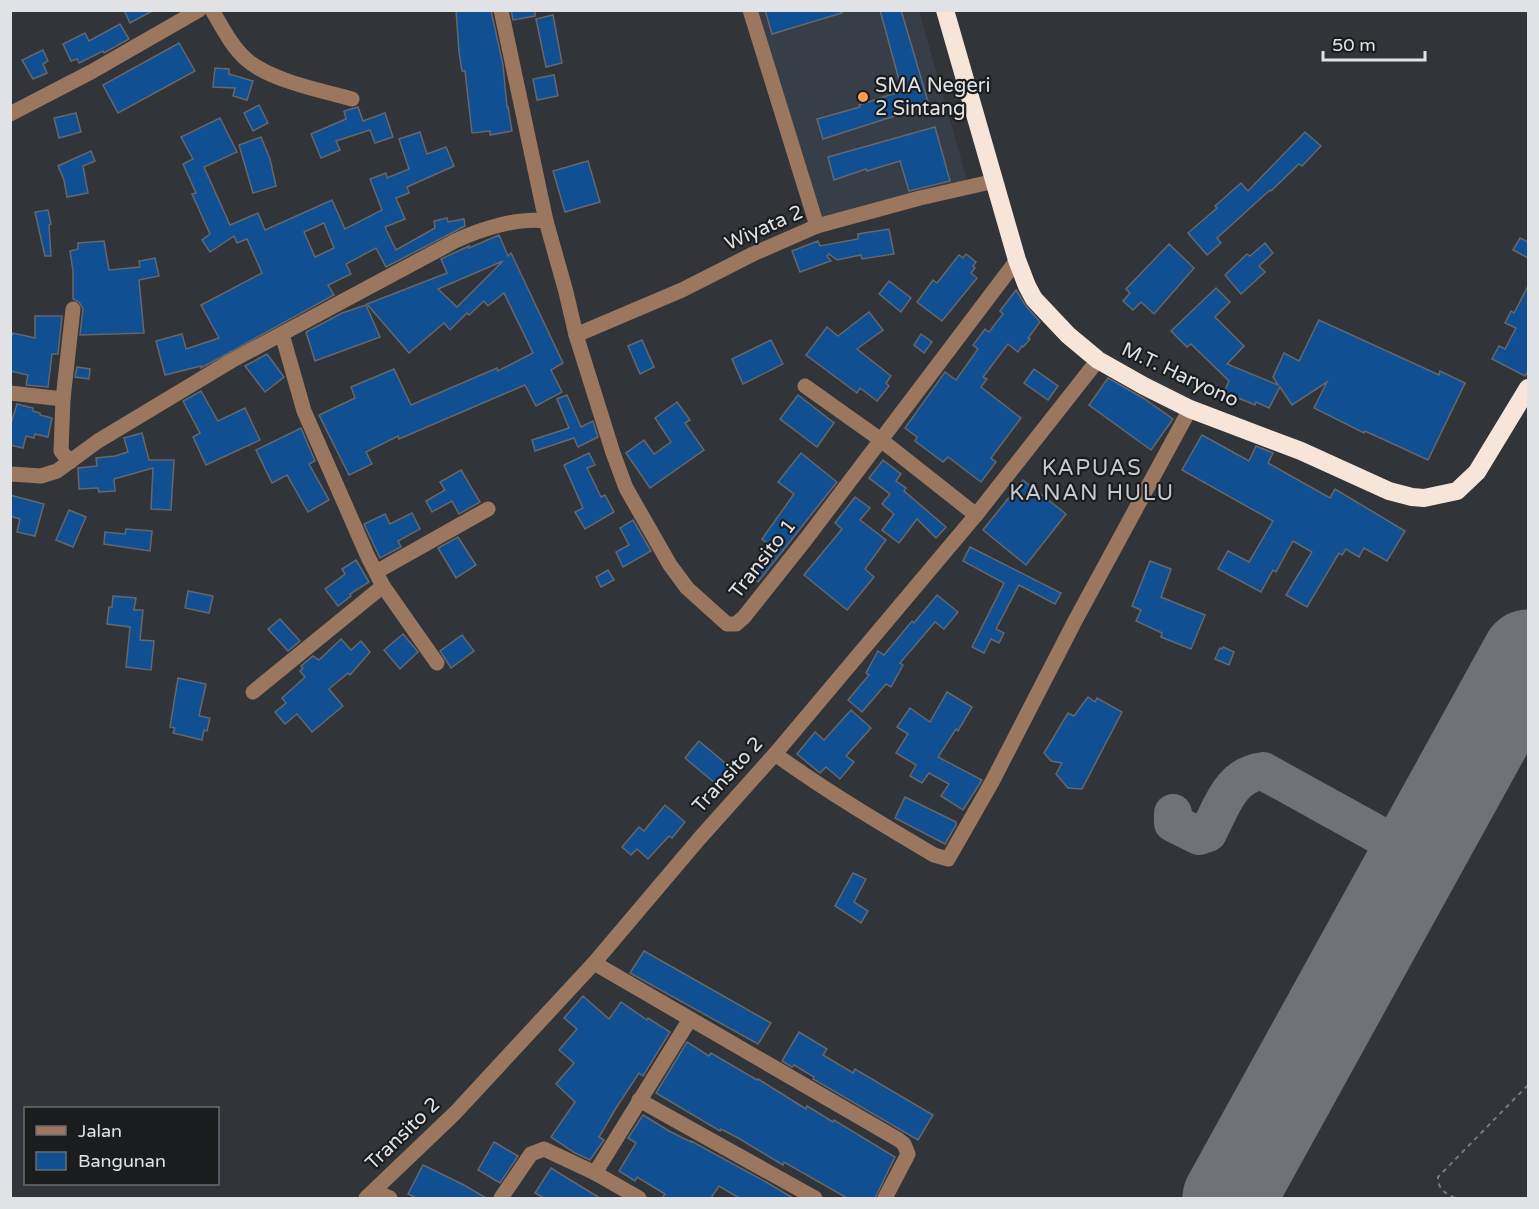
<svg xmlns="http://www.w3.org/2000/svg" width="1539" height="1209" font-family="'Varela Round',sans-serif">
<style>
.built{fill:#373e47}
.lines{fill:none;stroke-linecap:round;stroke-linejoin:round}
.taxiway{stroke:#6f7276;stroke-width:38}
.runway{stroke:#6f7276;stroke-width:93}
.building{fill:#114f93;stroke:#64676c;stroke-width:1.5;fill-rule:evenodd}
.path{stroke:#76797d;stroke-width:2;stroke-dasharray:4.5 4.5;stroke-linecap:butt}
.minor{stroke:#9b775f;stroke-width:15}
.highway{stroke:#f7e5d9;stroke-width:18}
.poi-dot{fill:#fd9d55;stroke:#1b1c1e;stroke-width:2}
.labels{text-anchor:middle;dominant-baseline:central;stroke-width:4.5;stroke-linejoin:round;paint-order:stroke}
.poi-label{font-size:20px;fill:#e0e2e5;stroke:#1b1c1e;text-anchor:start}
.street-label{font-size:20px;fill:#e0e2e5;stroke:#1b1c1e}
.quarter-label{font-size:22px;letter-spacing:1.5px;fill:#c6cad0;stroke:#1b1c1e}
</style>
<rect width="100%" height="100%" fill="#313539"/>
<!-- built -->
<path class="built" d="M755,11h164l49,172 -148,38z"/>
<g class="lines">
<!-- taxiway -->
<g class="taxiway">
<path d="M1173,813v10l26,13 9,-3c14,-27 22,-58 55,-62l123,68 14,21 2,24"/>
<path d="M1386,839c19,3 32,0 48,-12"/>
</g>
<!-- runway -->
<path class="runway" d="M1229,1198l299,-542"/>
</g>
<!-- building -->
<g class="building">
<path d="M124,10h30l-24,13z"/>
<path d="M456,10h35l12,55 4,42h1l4,24 -22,4v-4l-18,2 -7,-62h-3l-3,-19z"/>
<path d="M511,10h24v6l-22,4z"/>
<path d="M765,10h77v3l-70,21z"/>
<path d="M880,10h21l28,95 -106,34 -6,-20 43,-12 -1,-2 43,-14z"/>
<path d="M553,15l9,48 -16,4 -10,-48z"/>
<path d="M120,24l9,15 -25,14 -1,-2 -24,12 -2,-4 -6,2 -8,-17 22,-11 4,8z"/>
<path d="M179,43l16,28 -77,42 -15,-28z"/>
<path d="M43,50l5,11 -5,3 4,9 -14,6 -11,-19z"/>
<path d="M215,68l14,1v5l24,7 -6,19 -14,-4 2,-8 -22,-1z"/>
<path d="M554,75l4,21 -21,4 -4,-21z"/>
<path d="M259,105l9,18 -15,8 -9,-18z"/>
<path d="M358,107l5,14 22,-8 8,24 -18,6 -5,-13 -34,11 4,9 -19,8 -10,-24 35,-15 -2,-8z"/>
<path d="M76,113l5,19 -22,6 -5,-20z"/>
<path d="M220,118l17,34 -33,15 26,58 28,-12 7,17 67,-30 13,29 37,-19 -12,-31 16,-6 1,5 22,-9 -10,-30 21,-7 7,22 19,-7 8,19 -47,21 2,6 -13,5 9,21 -20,8 11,23 39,-22 -1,-7 13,-3 1,4 16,-3 1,7 -79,41 -10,-19 -30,16 5,10 -23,11 6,10 -133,73v-2l-36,9 -9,-34 26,-7 4,15 33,-11 -18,-33 61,-32 -15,-34 -10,4 -3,-7 -24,16 -8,-12 8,-6 -18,-40 4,-1 -13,-29 10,-5 -12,-22zM324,223l10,25 -19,9 -11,-25z"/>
<path d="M935,127l15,54 -41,10 -9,-30 -33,10 -1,-2 -32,11 -6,-23z"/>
<path d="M1305,132l16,14 -19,20 -3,-2 -28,27 -1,-1 -53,48 4,5 -14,12 -19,-22 29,-25 -2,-2 26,-23 7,8z"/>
<path d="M261,137l9,22 6,27 -23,7 -14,-48z"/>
<path d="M91,151l4,10 -12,5 5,27 -21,4 -3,-17 -6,-14z"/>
<path d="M588,161l12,41 -35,10 -12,-41z"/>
<path d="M48,210l3,14 -2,1 2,31h-6l-10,-44z"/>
<path d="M889,229l5,25 -32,5 -1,-4 -24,5 -8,-6 -2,2 4,5 -31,11 -8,-21 26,-10 2,5 38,-7v-5z"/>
<path d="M499,235l9,21 3,-3 52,110 -12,7 11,22 -26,14 -11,-21 -126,54 -1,-3 -32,16 6,12 -23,11 -30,-60 36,-17 -4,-11 43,-18 17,36 86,-37 1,3 35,-18 -29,-60 -16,13 -4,-5 -15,14 -2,-2 -17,17 -6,-7 -35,30 -42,-49 80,-31 -6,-14 28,-13v2zM503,261l-46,46 -19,-18z"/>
<path d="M1520,238l8,4v16l-15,-8z"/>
<path d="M104,241l5,29 31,-3 -1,-6 16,-3 4,18 -20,4 5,53 -64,2 3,-26 -4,-7 -6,-3v-28l-3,-20 8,-2v-6z"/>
<path d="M1265,243l8,10 -14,13 6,6 -24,22 -16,-19 22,-21 3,2z"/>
<path d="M1169,244l25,24 -40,46 -13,-12 -8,8 -10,-9 7,-8 -4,-4z"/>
<path d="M966,254l10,8 -3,4 2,2 -4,5 6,5 -35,43 -25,-19 16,-22 4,3 22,-28 4,3z"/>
<path d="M889,281l22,17 -10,14 -22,-18z"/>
<path d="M1528,286v85l-3,5 -33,-17 7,-13 6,3 11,-21 -11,-5 6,-12 3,2z"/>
<path d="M1216,288l14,14 -15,15 29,29 -17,18 51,21 -5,-8 11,-24 15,8 20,-41 120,55 1,-4 25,12 -37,77 -63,-29 -1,2 -50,-25 13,-26 -35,23 -12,-18 -11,21 -13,-6 -1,3 -31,-13 5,-11 -38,-37 -4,3 -16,-16z"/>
<path d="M1016,290l10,16 14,16 -12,16 2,1 -7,8 -1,-1 -4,6 -10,-8 -25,33 4,2 -6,8 40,31 -30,40 5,4 -15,20 -33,-25 -5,5 -28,-21 2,-4 -12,-9 40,-56 11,8 22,-31 -5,-4 12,-16 4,3 14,-18 -3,-3z"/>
<path d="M366,305l14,32 -65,24 -9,-29 36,-19z"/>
<path d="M869,312l14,18 -26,19 34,27 -5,7 3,3 -12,15 -17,-13 -3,5 -51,-38 21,-28 11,9z"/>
<path d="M35,316h27l-4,38h-6l-4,33 -22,-2 2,-10 -18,-4v-31l3,-7 22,5z"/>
<path d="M921,334l11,8 -8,11 -10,-8z"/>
<path d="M642,340l12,27 -14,7 -12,-28z"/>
<path d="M771,340l12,24 -40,20 -11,-25z"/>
<path d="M267,354l17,23 -19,15 -20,-26z"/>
<path d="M77,367l13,2 -1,10 -14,-2z"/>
<path d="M1034,369l24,17 -10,14 -24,-17z"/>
<path d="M1108,378l35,20 30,21 -22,31 -62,-45z"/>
<path d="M201,391l17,30 27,-13 15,32 -54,25 -13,-28 7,-4 -17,-32z"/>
<path d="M567,395l14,32 12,-6 5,16 -20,10 -4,-9 -39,13 -3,-11 37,-12 -12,-29z"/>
<path d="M798,395l36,28 -17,24 -37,-28z"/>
<path d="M677,402l13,18 -5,3 19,27 -54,38 -24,-35 18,-13 10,14 17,-12 -16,-24z"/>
<path d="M17,404l16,4v3l7,2v2l12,3 -4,19 -13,-3 -1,4 -8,-2 -3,12 -13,-3v-18z"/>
<path d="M301,428l14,33 -6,3 20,36 -21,12 -21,-37 -15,8 -16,-33z"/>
<path d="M142,433l7,27h25l-3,50 -20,-1 2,-41 -39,11 1,12 -16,1 -1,-4 -19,1 -1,-21 19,-2 -1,-8 19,-2 13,-4 -4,-14z"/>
<path d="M1202,435l47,26 7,-15 17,7 -5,10 62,35 5,-9 70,42 -18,30 -23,-13 -5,9 -13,-8 -4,6 -3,-2 -32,54 -21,-12 26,-43 -19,-11 -17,31 -3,-2 -12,22 -43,-23 10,-18 21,11 24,-41 -91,-51z"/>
<path d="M589,453l6,12 -8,3 14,29 4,-2 9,17 -29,17 -10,-17 8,-4 -19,-43z"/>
<path d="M801,453l36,29 -79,100 -11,-9 21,-29 -6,-5 32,-45 -16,-12z"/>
<path d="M883,460l18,14 -5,7 10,7 -2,3 42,36 -10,11 -19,-19 -18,24 -17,-13 12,-16 -12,-10 8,-10 -21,-16z"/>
<path d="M461,470l19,32 -21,12 -7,-13 -20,11 -6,-11 19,-11 -5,-8z"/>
<path d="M1023,480l43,34 -40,51 -43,-35z"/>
<path d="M10,495l34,9 -9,32 -18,-4 3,-13 -10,-3z"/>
<path d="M855,497l15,11 -10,12 26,20 -21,29 9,8 -27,33 -43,-35 38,-46 -7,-6z"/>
<path d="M69,510l17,7 -13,30 -17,-7z"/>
<path d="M412,513l8,16 -22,12 3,6 -21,11 -16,-34 21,-10 5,10z"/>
<path d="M633,520l18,31 -28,16 -7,-15 13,-7 -9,-17z"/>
<path d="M126,529l26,2 -2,20 -46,-7 1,-12 20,2z"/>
<path d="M458,537l18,28 -20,13 -18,-30z"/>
<path d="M970,547l91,46 -6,11 -36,-19 -23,44 8,4 -5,10 -8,-4 -7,14 -12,-6 32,-64 -41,-22z"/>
<path d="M356,560l13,22 -19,12 1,2 -13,10 -13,-17 20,-15 -3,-5z"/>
<path d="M1150,561l21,8 -10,28 44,18 -14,34 -30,-12 1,-4 -26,-12 5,-11 -9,-4z"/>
<path d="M608,570l6,10 -13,7 -5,-10z"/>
<path d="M188,591l25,5 -4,17 -24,-5z"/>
<path d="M937,595l21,17 -14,17 -9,-7 -35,41 3,2 -12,22 -5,-3 -24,28 -14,-12 21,-25 -3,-2 12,-22 6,4 28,-34 2,2z"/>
<path d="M113,596l23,2 -2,12h9l-3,30 14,1 -3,29 -25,-3 4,-40 -23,-3 2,-17h3z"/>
<path d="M280,619l20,22 -12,10 -20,-22z"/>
<path d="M403,634l15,18 -18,17 -16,-19z"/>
<path d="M462,635l12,16 -23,17 -11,-17z"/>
<path d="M341,639l10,11 10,-9 9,11 -20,23 -2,-2 -19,16 14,17 -31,26 -15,-18 -12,10 -10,-12 11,-9 -4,-5 23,-21 -5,-6 3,-3 -2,-2 12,-10 6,4z"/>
<path d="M1223,647l11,5 -5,13 -14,-6 5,-11 2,1z"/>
<path d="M178,678l28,6 -7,32 11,2 -3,13 -3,-1 -2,10 -29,-7 2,-5 -5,-1z"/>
<path d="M947,692l25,15 -14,24 -2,-2 -18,28 44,23 -19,30 -22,-14 8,-12 -20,-11 -7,10 -12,-7 6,-11 -20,-12 12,-19 -11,-7 13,-19 20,14z"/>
<path d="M1088,697l7,5 2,-4 25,14 -40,77 -14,-1 -12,-14 6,-11 -11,-2 -7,-8 24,-40 6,3z"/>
<path d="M851,710l20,18 -25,28 8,6 -14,17 -14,-12 -6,6 -23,-19 18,-22 9,8z"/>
<path d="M699,741l32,27 -15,16 -31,-26z"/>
<path d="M905,797l51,25v3l-11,19 -50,-26z"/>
<path d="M665,805l20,17 -13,16 -3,-2 -21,23 -11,-10 -6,6 -9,-8 17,-20 5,4z"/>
<path d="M853,873l13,6 -12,23 14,9 -7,12 -26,-17z"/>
<path d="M644,951l127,72 -13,21 -128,-71z"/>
<path d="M583,996l26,23 12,-17 26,18 1,-2 22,14 -27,44 -4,-3 -23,35 -17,29 5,3 -14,20 -15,-7 -24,-16 24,-35 -19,-18 18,-21 -15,-13 18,-21 -13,-11z"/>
<path d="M799,1032l28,17 -4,6 30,18 2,-4 78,46 -15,25 -105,-61 1,-2 -20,-12 -2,2 -10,-6z"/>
<path d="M687,1042l22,14 2,-3 46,27 1,-1 48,30 1,-3 26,16 1,-2 61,37 -20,41h-28l-63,-36 -1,3 -43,-26 -19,-10 -1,2 -64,-38z"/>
<path d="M643,1115l26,16 22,11v-1l75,41 27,16h-54l-20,-12 -8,12h-49l3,-4 -28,-17 -2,4 -16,-10 17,-28 -8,-5z"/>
<path d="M494,1142l24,14 -18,27 -22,-13z"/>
<path d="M423,1165l41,20 22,13h-70l-8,-4z"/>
<path d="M551,1168l16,10 33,20h-56l-9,-5z"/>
</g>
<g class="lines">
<!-- path -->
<path class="path" d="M1455,1198c-10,-5 -17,-8 -17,-21l90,-92"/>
<!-- minor -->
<g class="minor">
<path d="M212,10c10,17 20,37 35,50 22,20 76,31 105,39"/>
<path d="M501,10l45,211"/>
<path d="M750,10l67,216"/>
<path d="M10,114l81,-42 108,-62"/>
<path d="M995,181l-75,17 -103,28 -64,28 -71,36 -106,45 37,118 13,35 44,77 17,23 40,36h9l8,-7 62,-78 211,-279"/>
<path d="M282,334l22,77 64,146 15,29 54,77"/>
<path d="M805,386l76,54 95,75"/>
<path d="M10,393l53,6"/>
<path d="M70,462l-9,-11 2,-52 10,-90"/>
<path d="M10,474l31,2 16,-5 41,-30 133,-80 224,-120c26,-12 63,-24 91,-20l20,71 10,43"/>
<path d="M376,572l112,-63"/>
<path d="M253,692l130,-106"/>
<path d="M775,754c51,37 105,69 159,101l14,4 44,-77 84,-163 114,-210"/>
<path d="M594,963l305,177 5,4 4,10 -23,44"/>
<path d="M639,1100l176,98"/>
<path d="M595,1173l95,-154"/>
<path d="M375,1191l15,7"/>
<path d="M366,1198l89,-85 139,-150 105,-124 76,-85 201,-239 122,-155"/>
<path d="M501,1198l30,-44 13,-5 51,24 44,25"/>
</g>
<!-- highway -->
<path class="highway" d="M945,10l72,250 10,26 7,13 34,36 30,25 46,26 46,23 111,42 88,40 23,6 12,1 33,-7 20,-19 51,-84"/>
</g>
<!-- markers -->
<circle class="poi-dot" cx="863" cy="97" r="6"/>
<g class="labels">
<!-- poi labels -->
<g class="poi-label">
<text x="875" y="86">SMA Negeri<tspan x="875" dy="23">2 Sintang</tspan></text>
</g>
<!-- street labels -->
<g class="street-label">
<text transform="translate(764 228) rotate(-24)">Wiyata 2</text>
<text transform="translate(1180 375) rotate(25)">M.T. Haryono</text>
<text transform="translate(763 559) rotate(-52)">Transito 1</text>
<text transform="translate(728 775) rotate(-48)">Transito 2</text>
<text transform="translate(403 1134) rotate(-44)">Transito 2</text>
</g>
<!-- quarter labels -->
<g class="quarter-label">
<text x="1092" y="468">KAPUAS<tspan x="1092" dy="25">KANAN HULU</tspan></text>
</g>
</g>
<!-- border -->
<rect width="1539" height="1209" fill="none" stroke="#e0e2e5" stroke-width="24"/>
<!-- legend -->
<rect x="24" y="1107" width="195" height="78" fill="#1b1c1e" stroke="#6a6b6e" stroke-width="1.5"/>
<rect x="36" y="1126" width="30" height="9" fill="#9b775f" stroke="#6a6b6e" stroke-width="1.5"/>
<text x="78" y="1137" font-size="18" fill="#e0e2e5">Jalan</text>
<rect x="36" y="1152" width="30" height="18" fill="#114f93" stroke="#6a6b6e" stroke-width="1.5"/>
<text x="78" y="1167" font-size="18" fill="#e0e2e5">Bangunan</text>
<!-- scale -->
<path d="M1323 51v9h102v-9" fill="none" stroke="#e0e2e5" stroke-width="3"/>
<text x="1332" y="51" font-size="18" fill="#e0e2e5" stroke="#1b1c1e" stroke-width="4.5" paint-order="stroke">50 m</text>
</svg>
